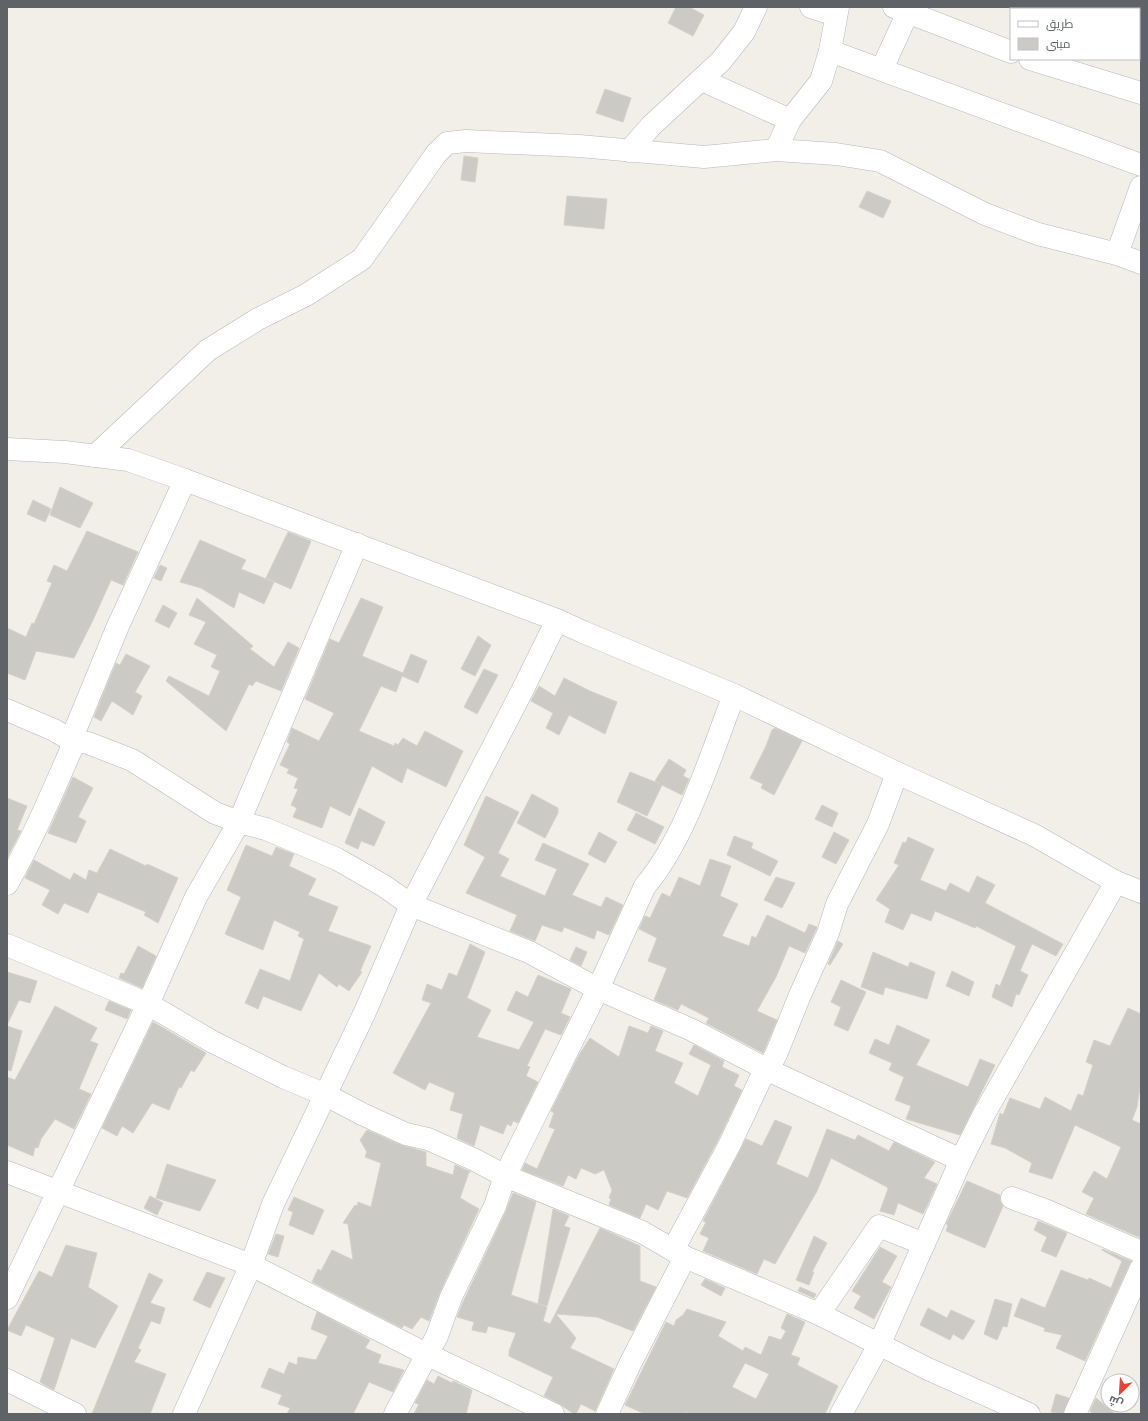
<svg xmlns="http://www.w3.org/2000/svg" width="1148" height="1421" font-family="'Space Grotesk',Cairo,sans-serif">
<style>
.building{fill:#cccac5;stroke:#d6d1c6;fill-rule:evenodd}
.lines{fill:none;stroke-linecap:round;stroke-linejoin:round}
.minor-casing{stroke:#b5b8bc;stroke-width:23}
.minor{stroke:#fff;stroke-width:22}
</style>
<rect width="100%" height="100%" fill="#f1efe8"/>
<!-- building -->
<g class="building">
<path d="M676,7h13l15,8 -11,21 -25,-13z"/>
<path d="M605,89l26,9 -8,24 -27,-9z"/>
<path d="M464,156l14,2 -3,24 -14,-2z"/>
<path d="M867,191l24,10 -8,17 -24,-11z"/>
<path d="M567,196l40,3 -3,30 -40,-4z"/>
<path d="M60,487l33,16 -13,25 -30,-13z"/>
<path d="M33,500l18,9 -6,13 -18,-8z"/>
<path d="M87,531l51,21 -15,33 -12,-5 -18,40 -19,38 -38,-7 -11,29 -18,-7v-45l19,9 6,-14 2,1 18,-41 -5,-2 7,-16 13,6z"/>
<path d="M288,532l23,9 -20,48 -25,-11z"/>
<path d="M200,540l46,20 -5,9 33,13 -10,22 -25,-12 -5,16 -33,-20 -21,-6z"/>
<path d="M160,565l7,3 -6,13 -7,-3z"/>
<path d="M197,598l56,48 -3,3 24,18 14,-25 11,6 -18,43 -25,-10 -4,5 -3,-2 -23,47 -60,-50 3,-5 40,20 11,-25 -9,-4 6,-12 -23,-11 12,-22 -17,-7z"/>
<path d="M361,598l22,9 -21,49 41,17 8,-19 16,7 -9,22 -16,-7 -6,16 -15,-6 -22,45 35,15 1,-3 3,2 5,-7 14,8 8,-15 38,20 -17,36 -39,-19 -5,15 -30,-17 -22,50 -20,-10 -8,22 -29,-11 4,-9 -6,-3 7,-16 -4,-1 4,-10 -11,-5 2,-4 -9,-4 10,-21 -3,-2 5,-14 27,13 15,-28 -29,-14 25,-60 9,4z"/>
<path d="M163,605l14,8 -8,15 -14,-7z"/>
<path d="M478,636l13,9 -16,31 -14,-7z"/>
<path d="M126,654l24,12 -15,26 7,4 -9,19 -21,-14 -11,20 -7,-4 22,-54 4,2z"/>
<path d="M484,669l14,6 -21,39 -13,-7z"/>
<path d="M564,678l26,13 27,11 -12,32 -36,-19 -10,20 -13,-7 7,-15 -22,-12 8,-15 16,10z"/>
<path d="M775,728l27,13 -28,54 -13,-7 2,-4 -13,-6 16,-32 6,-16z"/>
<path d="M669,759l17,11 -3,6 6,3 -7,16 -20,-10 -15,31 -30,-14 13,-30 30,12 -5,-3z"/>
<path d="M73,777l20,11 -15,29 8,4 -10,22 -28,-10z"/>
<path d="M532,794l26,14v5l-13,25 -28,-15z"/>
<path d="M486,796l33,16 -21,41 11,6 -9,17 45,20 12,-27 -22,-9 8,-17 46,21 -17,31 29,12 5,-10 17,8 -14,30 -12,-5 -3,9 -30,-12 -2,5 -20,-7 -7,16 -25,-10 7,-16 -51,-22 19,-36 -21,-12z"/>
<path d="M7,798l20,8 -10,24 4,1 -14,27z"/>
<path d="M822,805l16,8 -6,14 -17,-8z"/>
<path d="M359,808l26,14 -11,24 -13,-5 -3,8 -13,-6z"/>
<path d="M636,813l28,14 -9,17 -28,-14z"/>
<path d="M599,832l18,10 -12,21 -17,-9z"/>
<path d="M834,832l15,8 -13,24 -14,-7z"/>
<path d="M734,836l19,7 -2,5 27,13 -8,15 -43,-21z"/>
<path d="M908,837l26,12 -14,31 26,11 4,-8 19,10 8,-17 18,9 -10,18 78,41 -7,12 -24,-12 -12,27 8,4 -9,20 -3,-1 -4,13 -20,-10 4,-13 4,2 16,-40 -40,-20 -1,2 -40,-17 -4,10 -20,-8 -8,17 -18,-8 5,-13 -14,-9 23,-35 -5,-2 9,-21 3,1z"/>
<path d="M246,845l26,11 4,-9 18,7 -5,12 27,13 -8,16 30,12 -10,24 43,15 -11,25 2,1 -13,19 -10,-7 -2,3 -18,-14 -18,38 -38,-15 -5,13 -13,-6 15,-34 30,12 14,-42 -6,-3 2,-4 -26,-12 -11,30 -38,-16 16,-37 -14,-7z"/>
<path d="M110,849l36,17 1,-2 31,14 -20,45 -14,-8 2,-3 -48,-20 -10,21 -24,-10 -6,11 -16,-9 8,-15 -25,-12 9,-18 36,20 4,-7 12,7 3,-10 8,3z"/>
<path d="M710,859l21,7 -11,30 18,8 -16,32 27,10 3,-10 4,2 11,-23 38,18 4,-9 8,3 -12,26 -16,-7 -13,31 -19,34 20,9 -14,33 -57,-30 3,-5 -28,-14 -3,6 -24,-10 13,-32 -19,-7 9,-23 -18,-9 6,-13 5,2 12,-25 8,4 9,-20 21,9z"/>
<path d="M776,877l19,6 -13,25 -18,-8z"/>
<path d="M838,941l5,3 -13,21 -2,-1z"/>
<path d="M470,944l15,8 -18,46 24,12 -14,27 42,13 15,-28 -27,-12 9,-19 12,6 10,-22 33,14 -10,24 9,4 -9,18 -16,-6 -18,37 3,1 -4,9 12,6 -20,41 -5,-2 -2,5 -4,-2 -4,10 -23,-9 -6,21 -17,-8 6,-24 -13,-4 5,-17 -26,-11 -4,8 -32,-17 38,-70 -9,-3 5,-16 15,6 7,-17 8,3z"/>
<path d="M138,946l18,10 -14,32 -23,-10 2,-5 3,1z"/>
<path d="M576,947l11,5 -6,14 -11,-6z"/>
<path d="M873,952l35,15 2,-5 25,10 -8,27 -42,-12 -2,8 -22,-8z"/>
<path d="M952,971l22,11 -5,14 -23,-10z"/>
<path d="M7,972l30,9 -7,22 -11,-3 -12,25z"/>
<path d="M841,980l25,12 -18,39 -14,-6 7,-18 -10,-5z"/>
<path d="M109,1001l22,9 -4,9 -22,-9z"/>
<path d="M55,1006l42,22 -7,13 8,3 -19,45 12,5 -17,35 -19,-10 -14,20 -3,9 -3,-1 -2,9 -26,-11v-68l8,3z"/>
<path d="M1128,1008l13,6v67l-4,26 -5,13 9,4v114l-55,-24 8,-16 -12,-6 12,-21 13,8 14,-32 -46,-22 -23,54 -23,-7 3,-9 -27,-15 -14,-4 9,-31 3,2 7,-17 30,11 5,-12 26,14 7,-17 5,2 10,-31 -7,-3 8,-22 16,6z"/>
<path d="M153,1022l53,31 -12,19 -3,-2 -10,18 -2,-1 -10,23 -17,-7 -19,30 -11,-7 -5,10 -15,-8z"/>
<path d="M897,1025l33,15 -14,25 52,22 12,-28 15,6 -35,70 -54,-16 5,-13 -16,-6 9,-23 -15,-7 3,-7 -23,-10 6,-14 14,6z"/>
<path d="M7,1026l15,5 -11,40 -4,-1z"/>
<path d="M629,1026l19,7 3,-7 12,5 -8,20 28,12 -9,20 24,13 13,-31 -22,-11 5,-9 30,16 -2,6 17,8 -5,11 8,4 -24,50 -31,58 -20,-7 -9,19 -12,-6 -6,14 -31,-13 2,-6 -2,-1 3,-8 -8,-20 -9,4 -14,-6 -5,11 -8,-4 -5,11 -41,-16 3,-7 12,6 18,-40 -6,-2 5,-14 -3,-2 28,-56 11,-17 29,19z"/>
<path d="M775,1120l17,7 -16,37 32,14 19,-49 28,11 3,-5 31,16 5,-9 41,20 -11,16 13,6 -14,30 -25,-11 -4,12 -14,-4 8,-22 -1,-2 -56,-29 -14,33 -42,73 -11,-5 -7,15 -54,-23 6,-13 -9,-4 6,-12 -3,-1 43,-82 16,7z"/>
<path d="M367,1130l34,15 25,7v14l27,9 2,-10 16,7h-2l-9,26 19,11 -39,83 -11,29 -8,-4 -9,12 -8,-4 -2,3 -90,-46 6,-13 3,2 11,-21 21,10 -5,-36 -5,-1 12,-18 2,1 1,-4 13,5 10,-44 -16,-6 2,-5 -7,-12z"/>
<path d="M167,1164l49,16 -16,31 -44,-13z"/>
<path d="M967,1181l33,14v6l3,5 -18,42 -39,-17 2,-6 -2,-1z"/>
<path d="M513,1193l23,9 -25,93 36,12 -4,14 7,3 50,-96 40,18v35l16,6 -23,44 -36,-14 -41,-3 20,24 -6,10 44,21 -19,42 -14,-7 -5,10h-2l-16,-11 -14,-7 9,-19 -44,-21v-5l7,-18 -28,-7 -2,7 -14,-3 2,-8 -17,-5 6,-15 43,-91z"/>
<path d="M150,1196l13,7 -6,12 -13,-7z"/>
<path d="M294,1197l30,13 -11,25 -24,-10 4,-13 -5,-2z"/>
<path d="M553,1209l16,7 -5,10 6,2 -23,78 -9,-2z"/>
<path d="M1038,1221l29,12 -11,24 -15,-6 6,-14 -13,-7z"/>
<path d="M276,1234l8,2 -6,21 -10,-3z"/>
<path d="M814,1236l13,7 -15,29h2l-5,13 -13,-5z"/>
<path d="M66,1245l31,8 -9,34 30,19 -23,42 -24,-10 -17,52 -14,-8 15,-44 -29,-13 -5,11 -14,-6 32,-59 13,6z"/>
<path d="M880,1247l17,9 -15,26 9,5 -17,32 -20,-11 7,-12 -9,-5z"/>
<path d="M1102,1249l29,12 -46,100 -29,-13 6,-13 -18,-4 1,-3 -31,-12 7,-18 24,10 16,-38 27,10 1,-2 22,10 11,-27 -20,-11z"/>
<path d="M207,1272l18,6 -15,30 -17,-8z"/>
<path d="M149,1273l14,7 -13,23 15,5 -5,16 -9,-3 -13,27 3,2 -7,12 32,12 -16,40h-58z"/>
<path d="M705,1279l20,9 -4,8 -20,-11z"/>
<path d="M800,1287l16,7 -2,4 -16,-7z"/>
<path d="M995,1299l17,5 -5,23 -4,-1 -6,14 -13,-6z"/>
<path d="M928,1308l19,10 4,-8 24,11 -12,19 -10,-6 -3,6 -30,-15z"/>
<path d="M687,1309l39,13 -8,14 25,15 2,-4 16,8 8,-19 12,4 5,-9 -5,-3 6,-14 18,8 -14,33 9,3 -3,7 41,21 -13,28h-135l-5,-2 -1,2h-39l-20,-9 41,-83 8,4 2,-6 7,-5zM745,1363l24,11 -13,25 -24,-12z"/>
<path d="M317,1312l53,28 -5,8 16,7 -3,8 26,7 -11,22 -24,-10 -16,32h-66l3,-6 -12,-4 4,-9 -21,-8 8,-19 15,6 5,-12 8,3 1,-8 18,3 12,-24 -17,-7z"/>
<path d="M438,1376l14,7 1,-2 19,9 -6,24h-52l5,-10 -4,-1 12,-23 7,4z"/>
<path d="M1056,1394l13,4 -6,16 -12,-2z"/>
<path d="M1096,1398l19,16h-22l-3,-3z"/>
</g>
<g class="lines">
<defs>
<g id="minor">
<path d="M811,7l25,8"/>
<path d="M894,7l117,45"/>
<path d="M830,51l311,114"/>
<path d="M1030,59l111,34"/>
<path d="M882,69l26,-57"/>
<path d="M702,80l88,40"/>
<path d="M776,150l14,-30 31,-39 9,-30 8,-44"/>
<path d="M629,151l22,-25 70,-65 23,-29 12,-25"/>
<path d="M1117,254l24,-67"/>
<path d="M7,449l58,3 63,8 57,20 372,140 26,12 151,63 163,78 137,62 82,47 25,10"/>
<path d="M95,456l113,-106 50,-31 48,-24 56,-36 74,-105 11,-11 19,-2 113,5 125,11 72,-7 60,4 44,7 105,53 53,20 79,20 24,9"/>
<path d="M7,710l47,20 17,10 17,3 44,17 83,53 24,9 27,7 71,30 47,27 27,19 118,47 69,37 94,41 76,40 193,90"/>
<path d="M7,884c25,-43 44,-89 64,-134v-10l47,-114 67,-146"/>
<path d="M7,945l141,59 65,38 70,35 43,18 36,19 44,20 22,5 47,21 30,16 137,56 43,25 134,57 109,55 101,45"/>
<path d="M7,1172l244,93 175,89 127,60"/>
<path d="M1012,1198l33,12 96,42"/>
<path d="M673,1250l56,-104 32,-68 7,-8 9,-18 23,-57 28,-62 9,-29 41,-80 19,-51"/>
<path d="M7,1298l141,-294 48,-107 43,-75 118,-278"/>
<path d="M819,1314l60,-88 45,18"/>
<path d="M7,1380l68,34"/>
<path d="M184,1414l67,-149 22,-61 92,-192 46,-107 111,-214 35,-71"/>
<path d="M395,1414l42,-78 14,-39 44,-91 10,-30 93,-187 47,-103c41,-48 66,-132 89,-191"/>
<path d="M607,1414l23,-50 55,-107"/>
<path d="M841,1414l39,-71 81,-183 23,-46 132,-232"/>
<path d="M1075,1414l66,-146"/>
</g>
</defs>
<!-- minor casing -->
<use href="#minor" class="minor-casing"/>
<!-- minor -->
<use href="#minor" class="minor"/>
</g>
<!-- border -->
<rect width="1148" height="1421" fill="none" stroke="#5f6368" stroke-width="16"/>
<!-- legend -->
<rect x="1010" y="8" width="130" height="52" fill="#ffffff" stroke="#bfc1c3"/>
<rect x="1018" y="21" width="20" height="6" fill="#ffffff" stroke="#bfc1c3"/>
<text x="1046" y="28" font-size="12" fill="#5f6368">طريق</text>
<rect x="1018" y="38" width="20" height="12" fill="#cccac5" stroke="#bfc1c3"/>
<text x="1046" y="48" font-size="12" fill="#5f6368">مبنى</text>
<!-- north arrow -->
<g transform="translate(1120 1393) rotate(205)"><circle r="19" fill="#ffffff" stroke="#bfc1c3"/>
<path d="M0-3L7 15L0 10L-7 15Z" fill="#ea4335"/>
<text y="-6" font-size="11" font-weight="bold" text-anchor="middle" fill="#5f6368">ش</text>
</g>
</svg>
